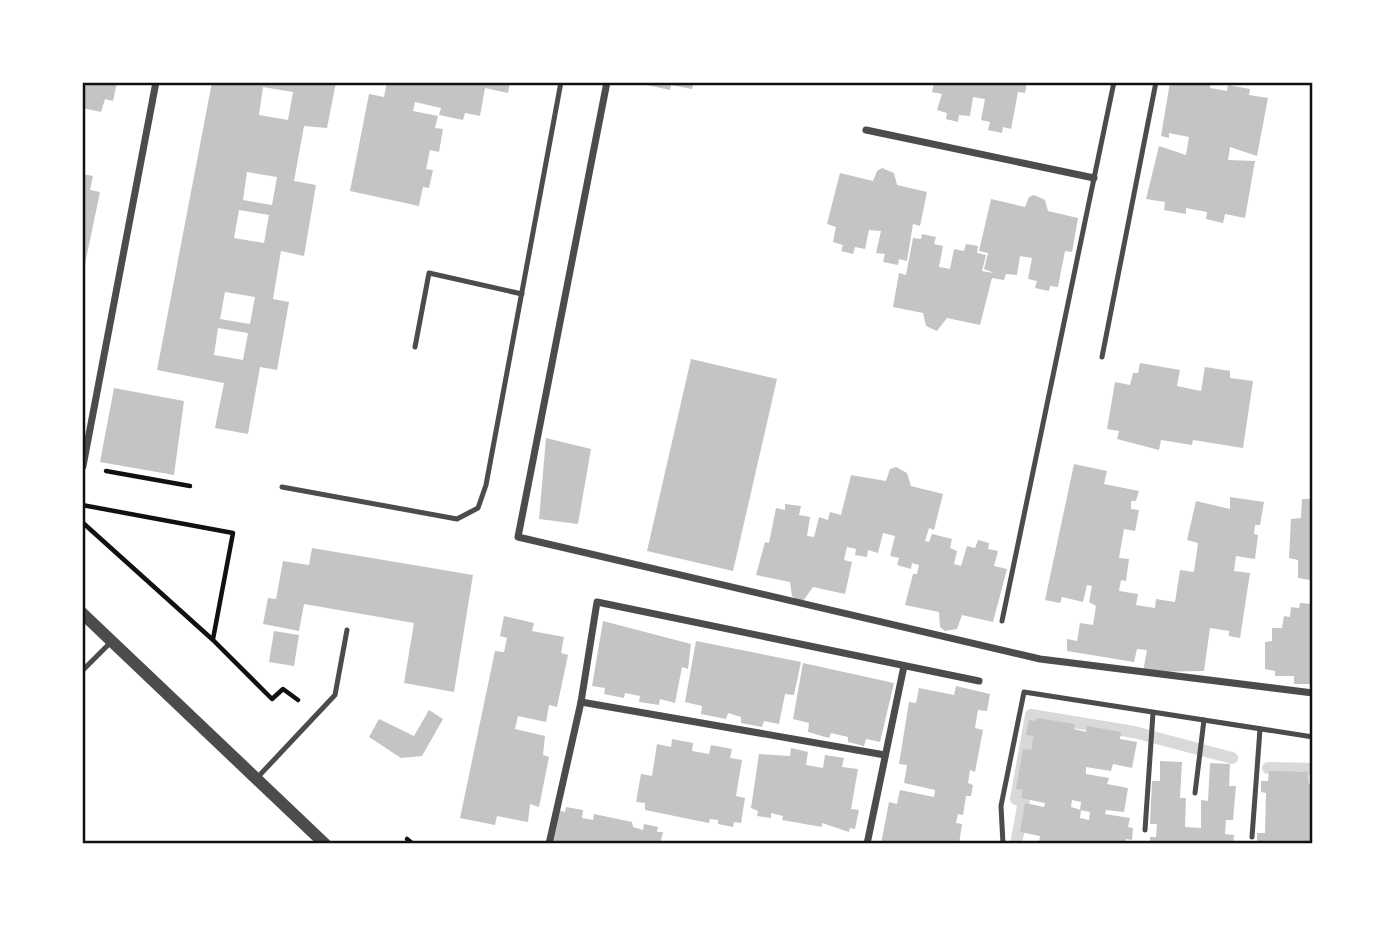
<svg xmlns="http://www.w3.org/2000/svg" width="1395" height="926" font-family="Quicksand,sans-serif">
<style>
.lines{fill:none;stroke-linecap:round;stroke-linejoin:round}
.stream{stroke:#d9d9d9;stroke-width:12}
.building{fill:#c4c4c4;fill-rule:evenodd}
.path{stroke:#111;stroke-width:4.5}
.service{stroke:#4c4c4c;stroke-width:5}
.minor{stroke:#4c4c4c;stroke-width:7}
.tertiary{stroke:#4c4c4c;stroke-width:12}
.neatline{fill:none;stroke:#111;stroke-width:2.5}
</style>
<rect width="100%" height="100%" fill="#fff"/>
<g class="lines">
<!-- stream -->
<g class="stream">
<path d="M1268,768l45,1"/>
<path d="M1016,844l8,-43 -8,-2 15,-84 103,17 98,26"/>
</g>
</g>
<!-- building -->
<g class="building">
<path d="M82,82h35l-4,19 -8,-2 -4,13 -19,-4z"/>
<path d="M212,82h124l-9,46 -23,-2 -10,55 22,4 -12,71 -23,-5 -8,48 16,3 -12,68 -17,-3 -12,67 -33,-6 9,-45 -67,-13zM263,87l30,5 -5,28 -29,-5zM247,172l30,5 -5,28 -29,-5zM239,210l30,5 -5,28 -30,-5zM225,292l30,5 -5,27 -30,-5zM218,328l30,5 -5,27 -29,-5z"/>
<path d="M387,82h123l-2,11 -23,-5 -5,28 -15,-3 -2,7 -24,-5 2,-7 -26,-6 -2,9 25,5 -3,12 8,1 -4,23 -9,-2 -4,19 7,1 -4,18 -6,-1 -4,19 -69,-15 19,-97 15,3z"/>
<path d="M634,82h60l-2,7 -21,-4 -1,5z"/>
<path d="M934,82h93l-2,11 -7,-1 -7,37 -8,-2 -1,6 -14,-3 2,-8 -9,-2 4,-21 -12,-2 -3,19 -11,-1 -1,7 -12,-3 1,-6 -10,-3 5,-16 -10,-2z"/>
<path d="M1170,82h41l-1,6 17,3 1,-6 22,4 -1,6 19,3 -11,58 -27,-9 -2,13 27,1 -10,57 -20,-4 -2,9 -17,-4 1,-7 -21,-4v6l-22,-4 1,-8 -19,-3 13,-53 27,9 3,-18 -20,-4v5l-8,-2z"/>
<path d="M882,168l12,5 3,12 30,7 -7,34 -7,-2 -6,37 -8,-2 -1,6 -15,-3 2,-8 -9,-1 5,-22 -12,-1 -4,19 -10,-2 -2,7 -12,-3 2,-6 -10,-3 3,-15 -9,-3 13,-51 33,8 4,-10z"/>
<path d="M82,174l11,2 -3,14 10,2 -15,72 -3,-1z"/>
<path d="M1034,195l11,5 3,11 30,7 -6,34 -7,-1 -7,36 -8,-1 -1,5 -14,-3 2,-7 -9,-2 4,-21 -12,-2 -3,19 -11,-1 -2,6 -12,-2 -12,47 -33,-7 -10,13 -11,-5 -3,-13 -30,-6 6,-34 7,2 7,-37 8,1 1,-5 14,3 -2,7 9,2 -4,21 11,2 4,-20 10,2 2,-7 12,2 -1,7 9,2 -4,16 12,2 -10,-4 4,-16 -9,-2 12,-52 34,8 4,-10z"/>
<path d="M691,359l86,20 -44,192 -86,-20z"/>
<path d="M1140,363l40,7 -3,16 24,5 4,-24 25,4v7l23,3 -10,67 -50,-8 -1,5 -31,-5 -2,10 -42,-11 2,-8 -12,-2 8,-47 15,3 3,-12h5z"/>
<path d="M114,388l70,13 -10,74 -74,-13z"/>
<path d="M546,438l45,11 -13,75 -39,-5z"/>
<path d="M1074,464l33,7 -3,13 35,7 -3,10h-5v8l8,1 -4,21 -11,-2 -5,29 10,1 -3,22 -5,-1 -2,11 19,3 -2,11 19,3 1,-9 19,3 5,-32 14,2 4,-29 -11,-3 9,-39 34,8v-12l34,5 -4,23h-5l-1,9 4,1 -3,24 -19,-3 -2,15 16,2 -10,65 -11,-2v-5l-19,-3 -6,43 -61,1 4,-22 -10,-1 -3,13 -67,-11v-12l10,2 3,-18 13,2 3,-19 -7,-4 3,-16 -5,-1 -4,17 -21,-5 -2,6 -15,-3z"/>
<path d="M896,467l11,6 4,13 32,8 -9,36 -5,-2 -4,13 4,1 3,-8 20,5 -2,9 7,3 -3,13 7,2 6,-20 8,2 3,-8 11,3 -1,6 10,2 -4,15 13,3 -14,53 -31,-7 -5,14 -12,2 -5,-4 -1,-15 -34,-7 8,-31h4l2,-9 -7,-2 -1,6 -14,-4 2,-7 -9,-2 5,-20 -12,-3 -5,20 -10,-3 -1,7 -12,-2 1,-6 -9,-2 -3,13 8,2 -7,32 -32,-7 -12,17 -9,-8 -2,-14 -34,-7 9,-33 4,1 7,-35 9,2v-6l16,2 -2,9 11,2 -3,19 7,1 5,-20 9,3 2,-8 11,3 10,-40 35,6 4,-12z"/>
<path d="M1302,499h11v87l-3,-6 -12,-2v-18l-9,-2 2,-39 10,-1z"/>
<path d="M312,548l161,27 -19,117 -50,-9 10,-60 -110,-19 -5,27 -36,-7 5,-26 8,1 7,-38 26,4z"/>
<path d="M1300,603l13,1v80h-19v-8h-19v-5l-10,-2v-27l7,-1v-13h10l2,-12 6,1 1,-10 8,1z"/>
<path d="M504,616l30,7 -2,8 32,6 -3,16 7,2 -11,52 -8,-2 -3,17 -28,-6 -3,13 30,7 -2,19 6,2 -10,50 -9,-3 -2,18 -31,-6 -2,9 -35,-7 35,-167 9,1 3,-14 -7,-2z"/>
<path d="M603,621l88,23 -3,25 -6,-2 -7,36 -15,-4 -1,6 -20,-3 1,-6 -15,-3 -1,5 -20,-4 1,-6 -13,-2z"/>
<path d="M274,631l25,4 -5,31 -25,-4z"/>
<path d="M696,641l105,21 -7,33 -9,-1 -6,30 -15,-3 -2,6 -21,-4v-6l-13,-4 -2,6 -25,-5 1,-8 -17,-4z"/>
<path d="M803,663l91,20 -14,59 -14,-3 -2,7 -16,-4v-5l-17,-4 -2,5 -21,-6 1,-9 -16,-4z"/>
<path d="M956,686l34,8 -3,17 -9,-1 -3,18 8,2 -8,42 -5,-2 -2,13 5,2 -2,11h-5l-3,19 -5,-1 -2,9 6,1 -3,20h-78l8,-42 8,2 3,-14 34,7 1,-7 -31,-7 3,-18 -8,-1 10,-62 7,1 3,-15 35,7z"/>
<path d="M429,710l14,9 -21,37 -21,2 -32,-21 10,-18 35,17z"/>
<path d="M1037,718l38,6 -1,5 12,3 1,-6 34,6 -1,7 17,3 -5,26 -19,-4 -2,7 -25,-4v7l23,4 -2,6 21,4 -4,24 -18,-2 -1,4 25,4 -2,9 5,1 -1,12 -6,-1 -1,5h-79l-7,-2 1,-6 -20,-4 5,-29 19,4 1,-4 -24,-5 2,-8 -7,-1 7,-40 8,1 2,-14 -7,-1 3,-15 7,1zM1072,800l9,2 -1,8 10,2 -1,8 -9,-2 1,-8 -10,-3z"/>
<path d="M672,739l21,4 -1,8 17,3 2,-9 21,4 -2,9 12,2 -6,36 9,2 -4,25 -7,-1 -1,5 -15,-3v-4l-8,-1 -1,4 -64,-13v-7l-9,-1 5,-28 11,2 5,-32 14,3z"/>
<path d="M791,748l17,4 -2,13 17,3 2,-13 19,3 -2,9 16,2 -7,40 8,1 -4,19 -5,-1 -1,4 -27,-9v4l-40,-7 1,-4 -12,-3v5l-14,-2 1,-5 -7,-3 8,-54 31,2z"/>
<path d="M1160,761l22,1 -2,36h6l-1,29 16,1v-28l7,1 2,-38 20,1 -1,22h7l-3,34h-7l-1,14 9,1 -1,9h-83v-7h6l1,-13h-7l2,-43h8z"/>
<path d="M1269,771l39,1 1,12h4v59l-56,1v-11h8l1,-40 -5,-1v-11h7z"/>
<path d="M566,807l17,3 -1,8 11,2 1,-6 38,8 1,5 10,3 1,-6 14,3 -1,5h6l-3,12h-109l7,-34 7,2z"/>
</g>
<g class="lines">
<!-- path -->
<g class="path">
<path d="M106,471l84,15"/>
<path d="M82,505l151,28 -20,106"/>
<path d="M82,522l131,118 59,59 11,-10 15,11"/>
<path d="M407,839l6,5"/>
</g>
<!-- service -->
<g class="service">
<path d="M415,347l14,-74 93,21"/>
<path d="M1102,357l54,-275"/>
<path d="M282,487l175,32 21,-11 8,-23 75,-403"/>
<path d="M1002,621l112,-539"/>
<path d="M82,671l30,-30"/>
<path d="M256,779l79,-84 12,-65"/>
<path d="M1195,793l9,-73"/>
<path d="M1145,830l8,-117"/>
<path d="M1252,837l8,-108"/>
<path d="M1003,844l-2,-38 23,-114 289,45"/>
</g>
<!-- minor -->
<g class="minor">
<path d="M607,82l-89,455 522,122 273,34"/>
<path d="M866,130l228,48"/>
<path d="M83,466l73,-384"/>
<path d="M581,702l304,53"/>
<path d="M549,844l32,-142 16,-100 382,79"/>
<path d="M867,844l37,-178"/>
</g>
<!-- tertiary -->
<path class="tertiary" d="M82,613l243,231"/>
</g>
<!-- border -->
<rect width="1395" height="926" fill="none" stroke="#ffffff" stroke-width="168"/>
<rect x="84" y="84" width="1227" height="758" class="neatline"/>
</svg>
